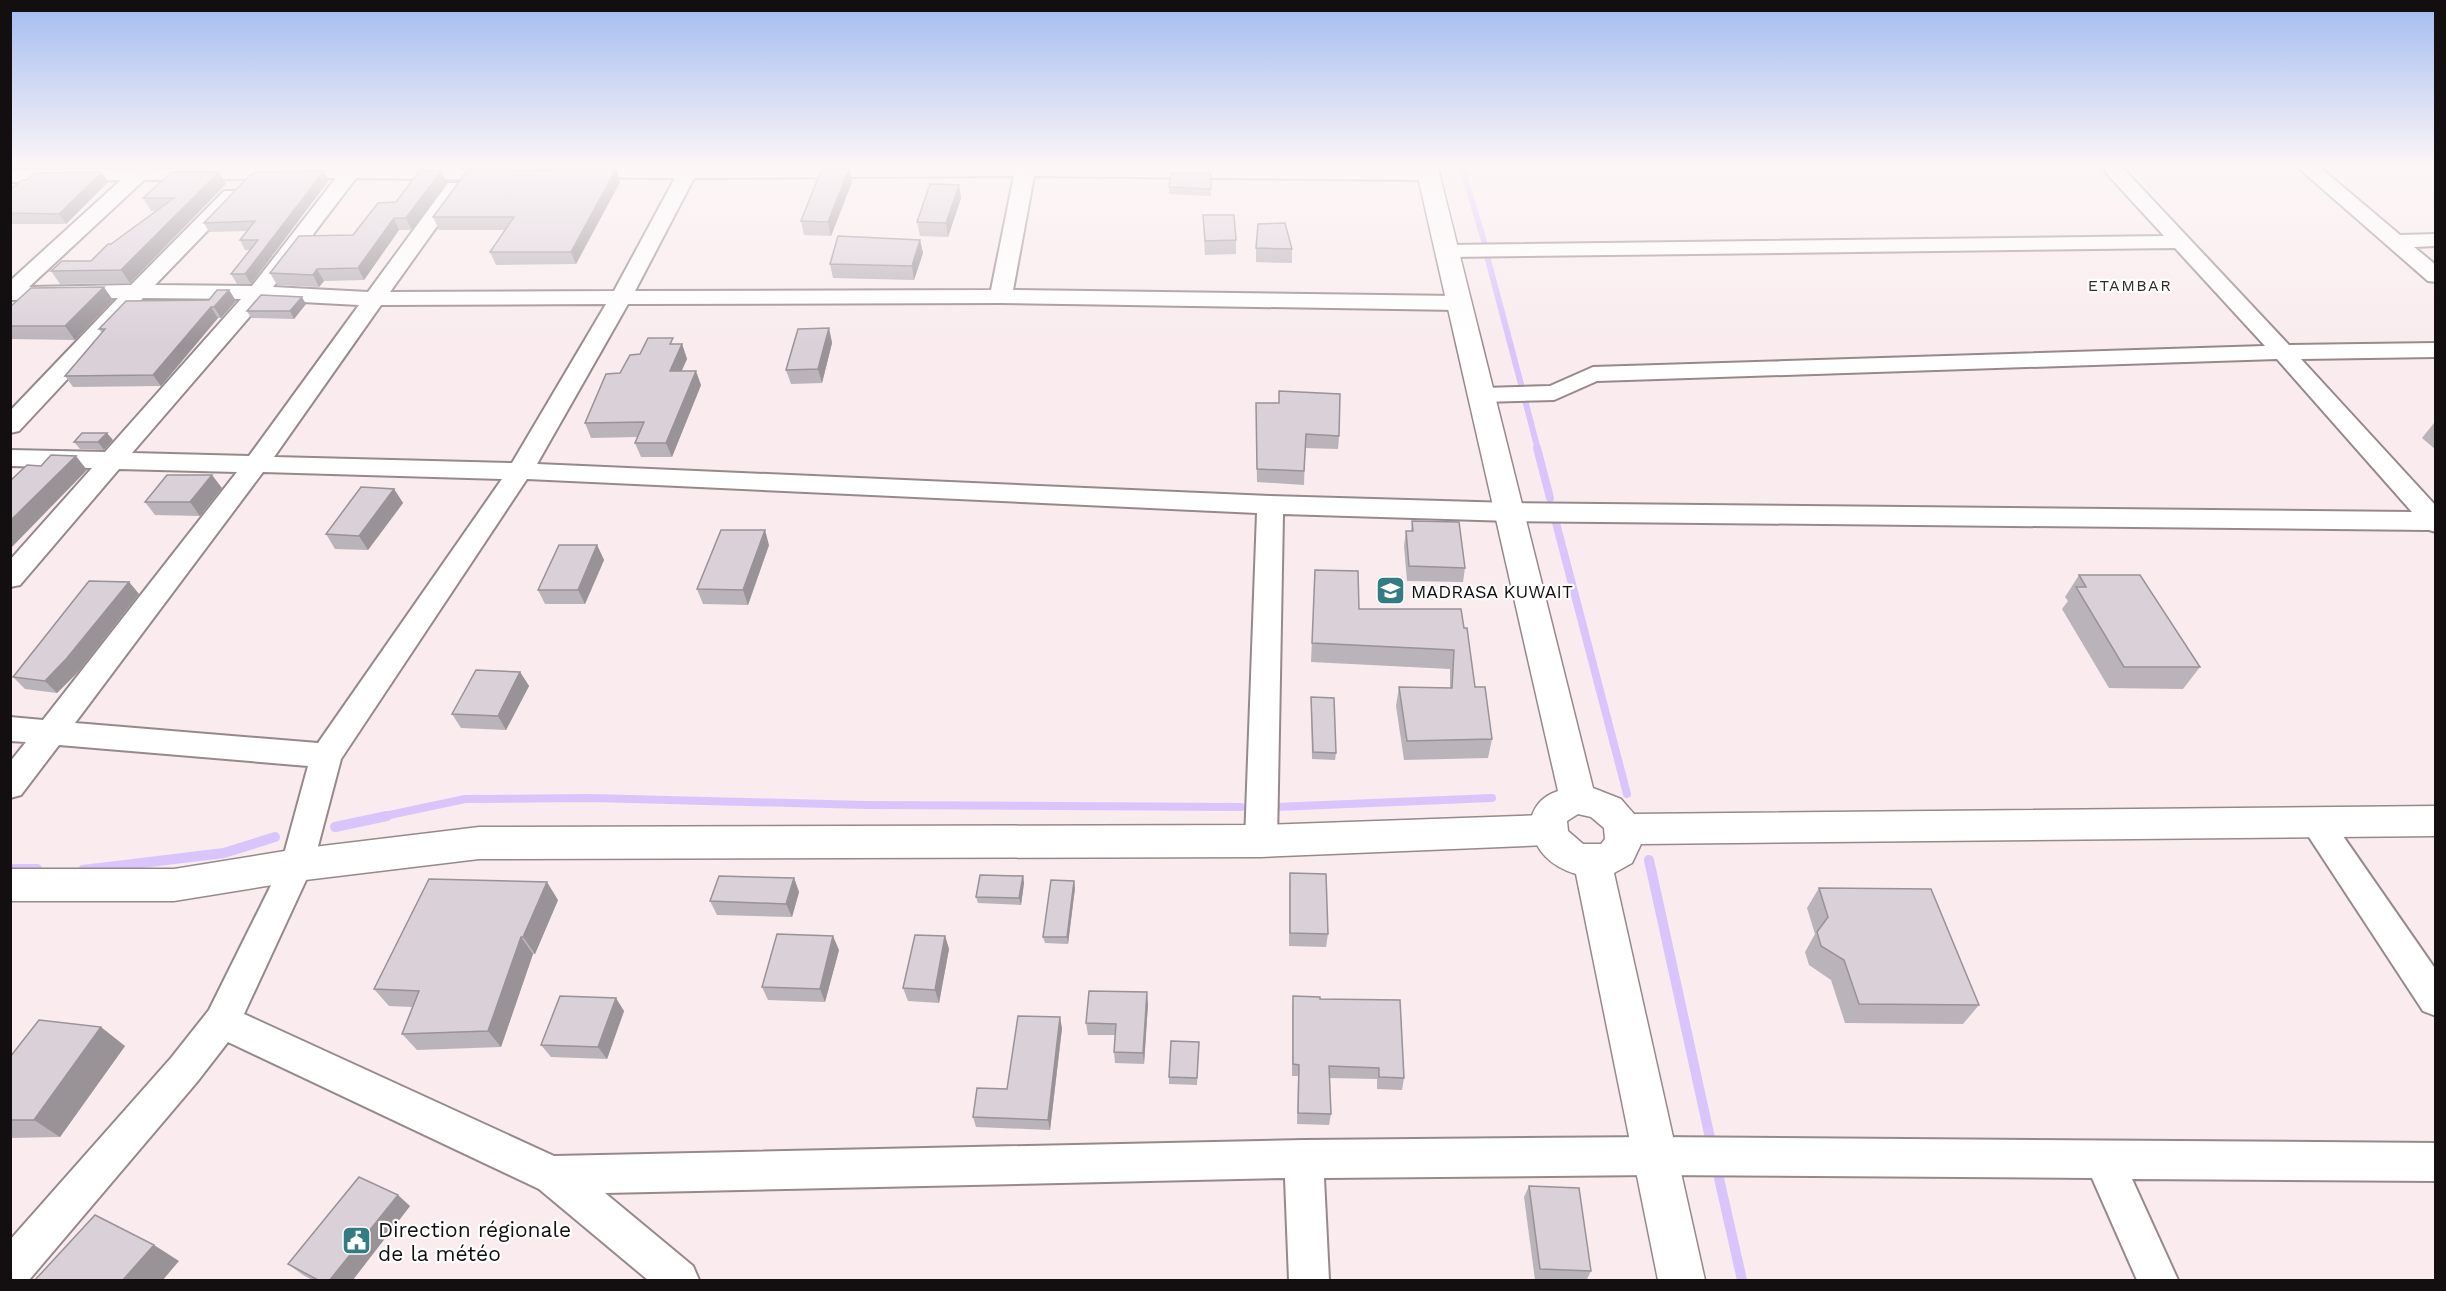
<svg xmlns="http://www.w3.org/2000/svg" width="2446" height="1291" font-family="'Work Sans',sans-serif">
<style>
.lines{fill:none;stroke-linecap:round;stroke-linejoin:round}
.stream-far2{stroke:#d9c5fc;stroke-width:6}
.stream-far1{stroke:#d9c5fc;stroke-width:8}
.stream{stroke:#d9c5fc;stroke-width:10}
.minor-casing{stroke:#96898c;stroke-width:4}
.tertiary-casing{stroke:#96898c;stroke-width:3}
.primary-casing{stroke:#96898c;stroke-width:3}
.minor{fill:#fff;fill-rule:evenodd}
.tertiary{fill:#fff;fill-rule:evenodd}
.primary{fill:#fff;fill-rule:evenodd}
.wall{fill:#bbb3ba}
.shaded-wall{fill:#999297}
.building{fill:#dad0d8;stroke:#999297;stroke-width:1.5}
.labels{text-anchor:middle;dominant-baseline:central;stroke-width:4.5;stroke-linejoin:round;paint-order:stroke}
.far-neighbourhood-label{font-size:16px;letter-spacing:1.5px;fill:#342a2c;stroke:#fff}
.poi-label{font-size:18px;fill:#130e0f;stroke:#fff;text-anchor:start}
.near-poi-label{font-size:21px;fill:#130e0f;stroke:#fff;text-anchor:start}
</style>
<rect width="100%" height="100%" fill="#f9ebee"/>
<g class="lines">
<!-- stream-far2 -->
<g class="stream-far2">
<path d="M1461,164l23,77"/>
<path d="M1487,256l35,132"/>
<path d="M1525,400l13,50"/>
</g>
<!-- stream-far1 -->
<g class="stream-far1">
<path d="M1537,448l13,50"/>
<path d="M1555,519l72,275"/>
<path d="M1276,807l216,-9"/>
<path d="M380,817l85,-18 126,-1 274,7 376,2"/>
</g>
<!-- stream -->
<g class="stream">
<path d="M335,827l52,-11"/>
<path d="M1649,860l63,287"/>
<path d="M10,869h27"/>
<path d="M83,870l141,-17 51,-16"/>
<path d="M1716,1165l26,115"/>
</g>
<defs>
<g id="minor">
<path d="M139,164h14l2,5 190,-3 2,-2h20l-2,2 145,4 3,4 -3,4 -7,2 -147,-2 -83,109 95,5 80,-109h14l3,4 -75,105 224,-1 61,-113 -103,-1 -3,-4 3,-4 7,-2h102l1,-3h20l-2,2 374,-2 355,4 7,2 3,4 -3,4 -7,2 -395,-4 -21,114 445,6 8,2 3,5 -3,5 -8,2 -457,-7 -373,1 -91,160 733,32 241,7 901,9 -135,-153 -680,22 -43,19 -71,2 -8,-2 -4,-5 4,-5 8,-2 67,-2 43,-19 672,-21 -90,-98 -727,9 -7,-2 -3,-4 3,-4 7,-2 716,-9 -66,-72h21l170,181 147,-2v14l-135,2 135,147v26l-7,-2 -918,-9 -228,-7 -6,327 -5,9 -11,4 -11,-4 -5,-9 12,-328 -730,-34 -186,280 -28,106 -69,149 310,142 750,-16 350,-3 782,6v38l-304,-2 46,101h-41l-45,-102 -438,-3 -330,3 5,102h-40l-4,-102 -680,15 88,73 6,14h-51l-109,-91 -311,-147 -31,40 -168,198h-19v-40l161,-182 38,-48 72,-145 27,-99 -249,-21 -38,50 -11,3v-36l16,-20 -16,-1v-24l33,3 194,-248 -118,-3 -99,116 -10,2v-27l82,-92 -82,-2v-16l95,2 136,-153 -98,-1 -124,133 -9,2v-22l108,-113 -108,2v-19l111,-101 -111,2v-12l124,-1zM1014,176l-23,114 -356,1 59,-113zM336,178l-84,108 -97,-1 83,-86 3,-4 -3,-4h-14l-93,94 -102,2 115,-107zM264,300l95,5 -110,151 -117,-3zM606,304l-94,159 -238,-6 107,-152zM263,472l239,7 -184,264 -243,-20z"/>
<path d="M2294,164h22l84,71 36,-1v12l-22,1 22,18v17l-8,-1z"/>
<path d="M2316,809l11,4 109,157v46l-13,-5 -118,-180 -5,-9 5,-9z"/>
</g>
<path id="tertiary" d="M1415,164h22l156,624 28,11 13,15 802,-8v30l-795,8 -9,19 -18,10 91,407h-47l-82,-406c-26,-8 -39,-22 -47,-48 4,-18 11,-29 29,-35zM1578,814l13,3 13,11 1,11 -4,5h-18l-15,-13 -1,-10z"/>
<path id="primary" d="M1547,815l13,4 6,11 -6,11 -13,4 -286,12 -782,2 -182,22 -123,20h-164v-32h164l123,-20 182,-22 782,-2z"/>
</defs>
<!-- minor casing -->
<use href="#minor" class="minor-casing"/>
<!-- tertiary casing -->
<use href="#tertiary" class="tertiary-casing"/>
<!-- primary casing -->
<use href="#primary" class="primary-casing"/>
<!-- minor -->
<use href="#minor" class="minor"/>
<!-- tertiary -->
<use href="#tertiary" class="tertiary"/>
<!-- primary -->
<use href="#primary" class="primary"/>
</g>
<!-- wall -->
<g class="wall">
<path d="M58,164h70l-3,3h-65z"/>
<path d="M435,164h26l-2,3 -22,-1z"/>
<path d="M483,164h146v1l-145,2z"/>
<path d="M616,169l4,13 -44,82 -80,1 -6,-13 16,-22h-67l-6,-13z"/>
<path d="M849,169l3,13 -21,54 -27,-1 -3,-14z"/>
<path d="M324,171l5,9 -78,104h-14l-6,-10 20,-24h-6l-5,-10 8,-9 -39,1 -5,-9z"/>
<path d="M102,172l6,10 -42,42h-56v-34z"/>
<path d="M219,172l7,12 -96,99 -70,1 -9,-13 40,-10 20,-17 45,-33h-5l-8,-13z"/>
<path d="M1211,173v23l-42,-2v-7z"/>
<path d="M447,182l-35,48h-13l-35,50 -40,1 -5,6 -42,-2 -7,-12 83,-38z"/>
<path d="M959,185l2,13 -13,39 -28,-1 -3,-14z"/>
<path d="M1203,215l33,25v14l-31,1z"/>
<path d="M920,240l3,13 -9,27 -81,-2 -3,-14z"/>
<path d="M1256,248l36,1v14l-36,-1z"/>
<path d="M229,290l7,11 -15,17h-3l-57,68 -88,1 -8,-11 37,-43 -3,-4 110,-29z"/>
<path d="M113,300l-38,40 -65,-1v-32z"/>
<path d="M306,304l-12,15 -43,-1 -4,-7z"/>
<path d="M829,328l3,15 -10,40 -31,1 -5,-14z"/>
<path d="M675,344h7l5,15 -6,12 20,14 -29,72h-31l-6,-14 2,-6 -46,1 -6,-15 35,-50 20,-19z"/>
<path d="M1256,403l83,33 -1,13 -33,-1 -1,37 -47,-3z"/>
<path d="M2434,423h2v27l-14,-12z"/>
<path d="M113,440l-9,10 -24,-1 -6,-7z"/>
<path d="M222,488l-22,28 -45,-1 -10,-13z"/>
<path d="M394,489l9,14 -35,47 -33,-1 -9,-15z"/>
<path d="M1412,521l53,47 -2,14 -56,-1 -3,-35 2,-15h5z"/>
<path d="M597,545l7,15 -19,44h-40l-7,-14z"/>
<path d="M769,545l-21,60 -45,-1 -6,-15z"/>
<path d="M1315,570l44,39 105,19 11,59 17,52 -4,19 -84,2 -8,-54 3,-19 51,1v-19l-139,-7z"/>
<path d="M2079,575l121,92 -17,22 -74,-1 -47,-79 6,-8 -3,-4z"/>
<path d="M129,582l10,12 -60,77 -22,22 -32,-4 -12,-12z"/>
<path d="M520,672l9,14 -23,44 -45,-2 -9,-14z"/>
<path d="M1311,697l25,56 -1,7 -23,-1z"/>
<path d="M1290,873l38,61 -2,13 -37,-1v-59z"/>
<path d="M1023,876l1,7 -3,22 -43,-2 -2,-6z"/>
<path d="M794,878l5,14 -7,25 -75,-2 -7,-14z"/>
<path d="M1074,881l1,7 -7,56 -23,-1 -2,-6z"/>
<path d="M1819,888l160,117 -16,19 -118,-1 -14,-43 -22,-15 -4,-13 10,-18 -8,-26z"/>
<path d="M558,900l-23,54h-2l-32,93 -84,3 -15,-16 10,-27 -23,-1 -15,-17z"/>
<path d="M945,936l4,13 -10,54 -31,-2 -5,-13z"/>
<path d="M839,950l-14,52 -57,-2 -6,-13z"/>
<path d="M1293,996l27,3 84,79 -2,12 -25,-1v-10l-48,-1 2,36 -2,11 -32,-1 1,-48h-6v-68z"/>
<path d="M1148,1004l-4,60 -29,-1 -1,-11 1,-17h-27l-2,-12z"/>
<path d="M624,1011l-17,48 -56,-2 -10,-12z"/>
<path d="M1062,1028l-12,102 -74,-3 -3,-10 34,-28z"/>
<path d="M1199,1042l-2,43 -28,-1v-7z"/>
<path d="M125,1046l-65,91 -50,1v-81z"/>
<path d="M1529,1186l62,85 -5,10 -51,-1 -11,-83z"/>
<path d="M410,1206l-58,75h-38l-11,-6 -15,-11z"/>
</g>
<!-- shaded-wall -->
<g class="shaded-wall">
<path d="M616,169l4,13 -44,82 -5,-12z"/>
<path d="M849,169l3,13 -21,54 -3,-14z"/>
<path d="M324,171l5,9 -78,104 -6,-10z"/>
<path d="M441,171l6,11 -35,48 -6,-12z"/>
<path d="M102,172l6,10 -42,42 -7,-10z"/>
<path d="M219,172l7,12 -96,99 -9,-13z"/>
<path d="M959,185l2,13 -13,39 -2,-14z"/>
<path d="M394,218l5,12 -35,50 -6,-12z"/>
<path d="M920,240l3,13 -9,27 -2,-14z"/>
<path d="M317,269l7,12 -5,6 -6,-12z"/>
<path d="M104,287l9,13 -38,40 -10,-14z"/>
<path d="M229,290l7,11 -15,17 -7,-11z"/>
<path d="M302,297l4,7 -12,15 -4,-8z"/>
<path d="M211,307l7,11 -57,68 -8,-11z"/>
<path d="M829,328l3,15 -10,40 -4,-14z"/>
<path d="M682,344l5,15 -12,27 -5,-15z"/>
<path d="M696,371l5,14 -29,72 -6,-14z"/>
<path d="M107,433l6,7 -9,10 -6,-8z"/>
<path d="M76,456l11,14 -77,79v-28z"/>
<path d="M212,475l10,13 -22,28 -10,-14z"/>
<path d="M394,489l9,14 -35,47 -9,-14z"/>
<path d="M765,530l4,15 -21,60 -5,-15z"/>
<path d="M597,545l7,15 -19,44 -7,-14z"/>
<path d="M129,582l10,12 -60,77 -22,22 -12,-12z"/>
<path d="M520,672l9,14 -23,44 -8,-14z"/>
<path d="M1023,876l1,7 -3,22 -2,-7z"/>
<path d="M794,878l5,14 -7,25 -6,-13z"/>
<path d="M1074,881l1,7 -7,56 -1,-7z"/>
<path d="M547,882l11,18 -23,54 -12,-17z"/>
<path d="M833,936l6,14 -14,52 -5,-13z"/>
<path d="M945,936l4,13 -10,54 -4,-13z"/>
<path d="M521,937l12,17 -32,93 -13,-16z"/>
<path d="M1147,992l1,12 -4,60 -1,-11z"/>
<path d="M616,998l8,13 -17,48 -9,-12z"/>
<path d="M1060,1017l2,11 -12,102 -2,-10z"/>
<path d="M101,1027l24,19 -65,91 -26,-17z"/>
<path d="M398,1195l12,11 -58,75h-23z"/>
<path d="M154,1245l25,16 -17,20h-40z"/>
</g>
<!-- building -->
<g class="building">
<path d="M822,168l27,1 -21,53 -27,-1z"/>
<path d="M616,169l-45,83h-81l24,-35h-81l34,-46z"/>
<path d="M420,170l21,1 -35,47h-12l-36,50 -41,1 -4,6 -43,-2 29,-37 54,-1 25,-32 18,-1z"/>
<path d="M324,171l-79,103h-14l27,-34h-18l15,-19 -51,2 46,-48 6,-3z"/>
<path d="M102,172l-43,42 -49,-1v-23l12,-10h5l7,-7z"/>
<path d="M172,172h47l-98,98 -70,1 11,-10h29l17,-17h3l63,-46h-31z"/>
<path d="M1171,173h40v16l-42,-2z"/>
<path d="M930,184l29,1 -13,38 -29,-1z"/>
<path d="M1203,215h31l2,25 -31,1z"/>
<path d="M1285,223l7,26 -36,-1 2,-24z"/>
<path d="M838,236l82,4 -8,26 -82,-2z"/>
<path d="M104,287l-39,39h-55v-19l21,-19z"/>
<path d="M217,290h12l-15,17h-3l-58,68 -88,1 40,-47h-6l27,-28 83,-1z"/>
<path d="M261,295l41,2 -12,14h-43z"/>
<path d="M829,328l-11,41 -32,1 12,-41z"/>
<path d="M648,338h25l-3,6h12l-12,27h26l-30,72h-31l9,-21 -59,1 21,-49 14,-1 10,-18 10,-1z"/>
<path d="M1279,391l61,3 -1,42 -33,-2 -2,37 -47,-2 -1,-66h23z"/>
<path d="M82,433h25l-9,9h-24z"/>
<path d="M51,455l25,1 -66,65v-40l17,-16 14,1z"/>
<path d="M167,475h45l-22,27h-45z"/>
<path d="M361,487l33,2 -35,47 -33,-2z"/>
<path d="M1412,521l47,1 6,46 -56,-2 -3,-35h7z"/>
<path d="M721,530h44l-22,60 -46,-1z"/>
<path d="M559,545h38l-19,45h-40z"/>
<path d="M1315,570l43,1 1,38h102l3,19h3l8,59h10l7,52 -85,2 -8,-54 53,1 2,-38 -142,-7z"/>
<path d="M2079,575h61l60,92h-76l-48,-80h10z"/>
<path d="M89,581l40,1 -62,76 -22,23 -32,-4z"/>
<path d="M476,670l44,2 -22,44 -46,-2z"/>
<path d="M1311,697l23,1 2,55 -23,-1z"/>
<path d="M1290,873l36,1 2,60 -38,-1z"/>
<path d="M980,875l43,1 -4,22 -43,-1z"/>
<path d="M719,876l75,2 -8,26 -76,-3z"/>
<path d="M429,879l118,3 -24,55h-2l-33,94 -86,3 17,-43 -45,-2z"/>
<path d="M1051,880l23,1 -7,56h-24z"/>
<path d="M1819,888l112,1 48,116 -120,-1 -15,-44 -23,-14 -4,-14 11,-15z"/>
<path d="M777,934l56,2 -13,53 -58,-2z"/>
<path d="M915,935l30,1 -10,54 -32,-2z"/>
<path d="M1089,991l58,1 -4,61 -29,-1 2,-28 -30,-1z"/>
<path d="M560,996l56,2 -18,49 -57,-2z"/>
<path d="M1293,996l27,1v2l80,1 4,78 -25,-1v-9l-50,-2 2,48 -33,-1 1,-48 -6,-1z"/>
<path d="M1018,1016l42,1 -12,103 -75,-3 4,-29 30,1z"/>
<path d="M39,1020l62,7 -67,93h-24v-63z"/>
<path d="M1171,1041l28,1 -2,36 -28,-1z"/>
<path d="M359,1177l39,18 -69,86h-9l-32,-17z"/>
<path d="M1529,1186l50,2 12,83 -51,-2z"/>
<path d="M95,1215l59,30 -32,36h-88z"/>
</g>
<!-- sky -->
<linearGradient id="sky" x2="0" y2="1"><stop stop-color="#a2bbf0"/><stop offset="0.48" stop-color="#fcf6f7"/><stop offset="1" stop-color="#fcf6f7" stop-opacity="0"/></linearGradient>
<rect width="2446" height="345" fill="url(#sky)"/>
<!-- icons -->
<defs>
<symbol id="school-square" viewBox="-11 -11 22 22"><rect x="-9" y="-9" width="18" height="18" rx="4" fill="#347c84" stroke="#fff"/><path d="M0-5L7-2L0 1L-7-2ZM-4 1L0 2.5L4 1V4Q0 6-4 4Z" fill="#fff"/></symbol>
<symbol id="civic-square" viewBox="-11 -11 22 22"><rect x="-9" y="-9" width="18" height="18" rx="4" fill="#347c84" stroke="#fff"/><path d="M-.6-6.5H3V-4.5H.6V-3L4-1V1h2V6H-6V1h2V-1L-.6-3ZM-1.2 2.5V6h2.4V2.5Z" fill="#fff"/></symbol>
</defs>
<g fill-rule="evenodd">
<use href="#school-square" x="1374" y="574" width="33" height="33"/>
<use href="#civic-square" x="340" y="1224" width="33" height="33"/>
</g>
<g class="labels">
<!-- far-neighbourhood labels -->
<g class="far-neighbourhood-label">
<text x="2130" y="285">ETAMBAR</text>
</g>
<!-- poi labels -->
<g class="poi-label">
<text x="1411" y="591">MADRASA KUWAIT</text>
</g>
<!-- near-poi labels -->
<g class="near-poi-label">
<text x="378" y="1229">Direction régionale<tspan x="378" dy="24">de la météo</tspan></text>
</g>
</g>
<!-- border -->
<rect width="2446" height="1291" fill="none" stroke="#130e0f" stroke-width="24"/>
</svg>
